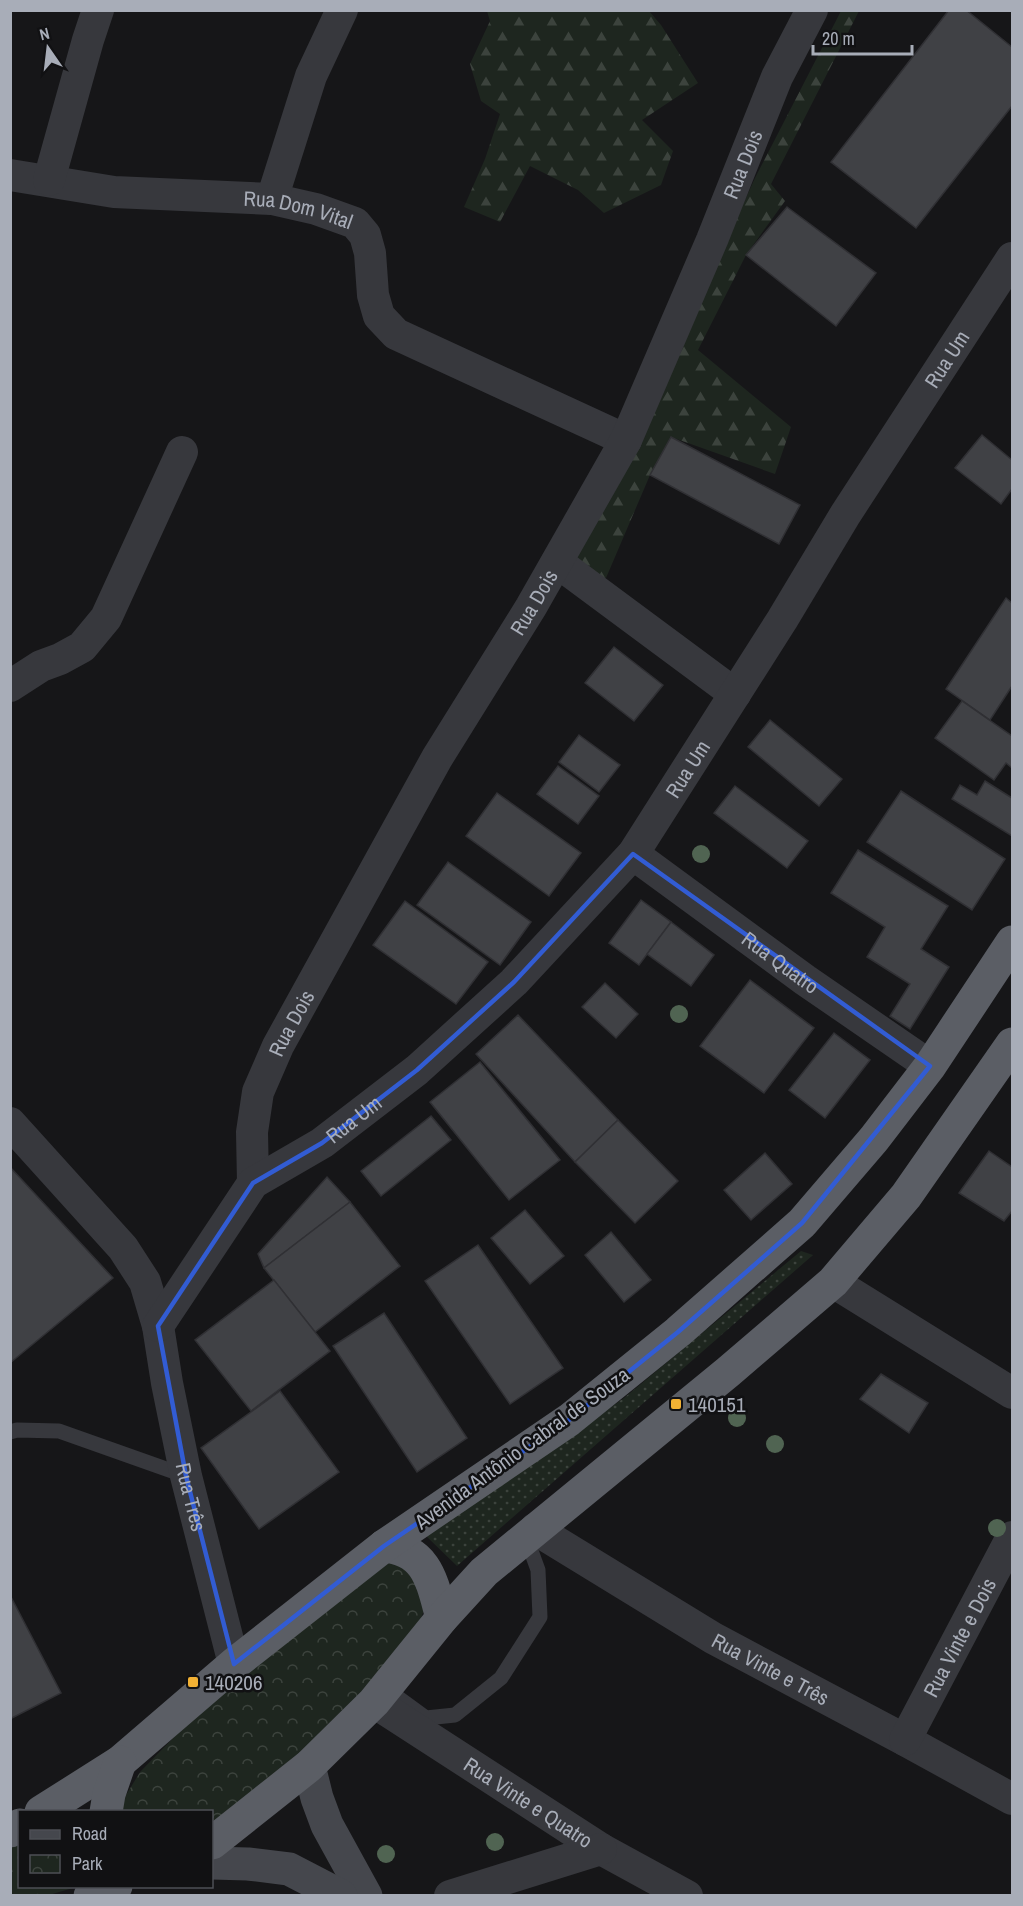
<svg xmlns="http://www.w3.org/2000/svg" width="1023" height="1906" font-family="'Archivo Narrow',sans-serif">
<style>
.grass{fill:url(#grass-dots)}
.forest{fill:url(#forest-firs)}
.park{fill:url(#park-crowns)}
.building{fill:#404145;stroke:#303034;stroke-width:1.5}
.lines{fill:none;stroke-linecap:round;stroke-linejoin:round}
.service{stroke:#37383d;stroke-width:15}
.minor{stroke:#37383d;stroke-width:32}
.secondary{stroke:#45474d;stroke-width:33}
.trunk{stroke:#5b5e65;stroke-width:33}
.tree{fill:#506452}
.marked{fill:none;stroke:#325cd3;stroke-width:4.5;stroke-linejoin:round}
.poi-dot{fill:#f2b134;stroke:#111113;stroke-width:2}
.labels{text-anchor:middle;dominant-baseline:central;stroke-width:5;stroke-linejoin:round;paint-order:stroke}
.street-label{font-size:21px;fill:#a8adb8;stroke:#111113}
.poi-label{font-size:21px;fill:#a8adb8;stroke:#111113;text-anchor:start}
</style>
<defs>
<pattern id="grass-dots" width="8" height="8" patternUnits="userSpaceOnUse" patternTransform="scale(1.5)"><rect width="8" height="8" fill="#1e261f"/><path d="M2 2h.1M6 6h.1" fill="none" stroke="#3c433d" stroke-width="1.8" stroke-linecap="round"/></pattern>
<pattern id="forest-firs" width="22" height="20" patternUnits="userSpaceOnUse" patternTransform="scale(1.5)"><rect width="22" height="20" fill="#1e261f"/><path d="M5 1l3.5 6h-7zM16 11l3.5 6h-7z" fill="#3c433d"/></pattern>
<pattern id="park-crowns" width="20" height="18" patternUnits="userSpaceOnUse" patternTransform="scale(1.5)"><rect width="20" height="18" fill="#1e261f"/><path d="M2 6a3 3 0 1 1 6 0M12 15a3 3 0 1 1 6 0" fill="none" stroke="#3c433d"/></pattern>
</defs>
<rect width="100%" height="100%" fill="#161618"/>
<!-- grass -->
<path class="grass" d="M801,1251l12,4 -356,311 -34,-33 108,-70 93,-65z"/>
<!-- forest -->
<g class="forest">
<path d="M487,11h162l12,14 37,58 -56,37 31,31 -12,34 -57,28 -26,-23 -48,-24 -30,56 -36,-15 21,-48 15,-45 -19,-13 -11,-37 20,-43z"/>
<path d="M841,11h18l-88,173 14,17 -39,54 -48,95 93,77 -16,47 -104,-37 -21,38 -44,103 -40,-5 56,-104 133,-291z"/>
</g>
<!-- park -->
<g class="park">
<path d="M401,1557l30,35 -13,34 -85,105 -121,94v-13l-91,-1 -1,-6 20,-33 79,-81 163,-131z"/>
<path d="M19,1843l1,43 56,1 -27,8h-38l-1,-46z"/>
</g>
<!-- building -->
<g class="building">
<path d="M949,10h17l46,37v59l-96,122 -85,-66z"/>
<path d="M787,207l89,66 -40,53 -90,-71z"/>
<path d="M982,435l30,25v29l-11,15 -46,-36z"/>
<path d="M671,437l129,68 -21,39 -129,-69z"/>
<path d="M1006,598l6,5v83l-22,34 -44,-31z"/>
<path d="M614,647l49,38 -29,36 -49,-38z"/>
<path d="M962,701l50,35v32l-6,-5 -12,17 -59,-42z"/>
<path d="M770,720l72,59 -23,27 -71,-59z"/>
<path d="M579,735l41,30 -21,27 -40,-30z"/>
<path d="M558,766l41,30 -21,28 -41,-30z"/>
<path d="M985,781l27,17v38l-60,-37 8,-14 17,10z"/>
<path d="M735,786l73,55 -21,27 -73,-55z"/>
<path d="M901,791l104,68 -33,51 -105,-68z"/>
<path d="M497,793l84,60 -32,43 -83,-60z"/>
<path d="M858,850l90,56 -27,43 28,18 -39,62 -20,-13 20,-32 -43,-27 18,-30 -54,-34z"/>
<path d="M448,862l83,60 -31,43 -83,-60z"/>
<path d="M641,900l30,22 -32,43 -30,-22z"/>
<path d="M405,901l83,61 -32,42 -83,-59z"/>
<path d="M671,922l43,33 -23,31 -44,-32z"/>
<path d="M750,980l64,48 -50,65 -64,-47z"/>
<path d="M605,983l33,31 -22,24 -34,-31z"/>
<path d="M518,1015l100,105 -43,42 -99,-108z"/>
<path d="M834,1033l36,27 -45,58 -36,-28z"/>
<path d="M480,1062l80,98 -51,40 -79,-98z"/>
<path d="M431,1116l20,24 -70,56 -20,-25z"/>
<path d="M618,1120l60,61 -43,42 -60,-61z"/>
<path d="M989,1151l23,16v44l-8,10 -45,-28z"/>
<path d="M765,1153l27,31 -41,36 -27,-30z"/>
<path d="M10,1167l103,111 -103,85z"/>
<path d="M327,1177l23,25 -86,66 -6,-14z"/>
<path d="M350,1202l50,64 -85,66 -51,-64z"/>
<path d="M525,1210l39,46 -34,28 -39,-46z"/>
<path d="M611,1232l40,48 -27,22 -39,-47z"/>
<path d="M478,1245l85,123 -53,36 -85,-123z"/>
<path d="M274,1280l56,71 -79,60 -56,-71z"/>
<path d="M384,1313l83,125 -50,34 -84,-126z"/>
<path d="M881,1374l47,29 -19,30 -49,-34z"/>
<path d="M280,1391l59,81 -80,57 -58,-81z"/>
<path d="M10,1595l51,98 -51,26z"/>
</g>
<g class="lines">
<!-- service -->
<g class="service">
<path d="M10,1432l7,-2 42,1 127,45"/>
<path d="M385,1688l41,30 29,-3 46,-37 39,-61 -2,-47 -12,-33"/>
</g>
<!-- minor -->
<g class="minor">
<path id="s1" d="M10,175l104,17 158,7 44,10 39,14 10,12 5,18 3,42 6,21 17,18 230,106"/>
<path d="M49,180l39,-140 10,-30"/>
<path d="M272,199l39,-123 31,-66"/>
<path d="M557,562l178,132"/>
<path d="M10,686l31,-20 19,-7 22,-12 24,-29 76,-166"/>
<path id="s2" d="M633,854l172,126 125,86"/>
<path id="s3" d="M10,1123l113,125 22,34 13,44 9,57 19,93 48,188"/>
<path id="s4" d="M253,1183l-1,-51 6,-40 20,-46 159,-288 94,-151 95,-167 86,-200 65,-163 35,-67"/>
<path d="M833,1282l179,111"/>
<path id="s5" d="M158,1326l95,-143 69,-40 95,-73 97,-88 119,-128 149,-234 63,-105 167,-257"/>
<path id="s6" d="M535,1529l178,109 192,102 107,59"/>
<path id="s7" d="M374,1702l227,147 86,47"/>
<path id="s8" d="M905,1740l107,-203"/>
<path d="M450,1896l151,-47"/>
</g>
<!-- secondary -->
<g class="secondary">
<path d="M309,1766l8,32 10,27 39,71"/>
<path d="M212,1863l36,1 41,5 52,27"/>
</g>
<!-- trunk -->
<g class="trunk">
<path d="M384,1546c44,4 48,36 58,72"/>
<path d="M41,1812l79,-50 114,-98 150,-118 185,-126 109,-88 124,-109 72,-84 56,-73 82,-124"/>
<path d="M106,1812l3,-18 11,-32"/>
<path d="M10,1831l10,-6"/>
<path d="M212,1843l97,-77 65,-64 68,-84 42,-46 244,-200 105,-90 73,-86 106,-152"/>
<path d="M90,1896l26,-10"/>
</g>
</g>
<!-- trees -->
<g class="tree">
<circle cx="701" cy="854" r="9"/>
<circle cx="679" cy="1014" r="9"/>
<circle cx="737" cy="1418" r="9"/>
<circle cx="775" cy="1444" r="9"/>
<circle cx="997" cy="1528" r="9"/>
<circle cx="495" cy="1842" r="9"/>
<circle cx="386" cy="1854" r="9"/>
</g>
<!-- marked area -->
<path class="marked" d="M633,854l297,212 -128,157 -124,109 -109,88 -185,126 -150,118 -48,-188 -28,-150 95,-143 69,-40 95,-73 97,-88z"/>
<!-- markers -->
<g class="poi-dot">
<rect x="670" y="1398" width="12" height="12" rx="3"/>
<rect x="187" y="1676" width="12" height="12" rx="3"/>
</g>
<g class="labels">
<!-- street labels -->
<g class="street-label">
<text stroke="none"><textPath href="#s4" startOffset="1140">Rua Dois</textPath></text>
<text stroke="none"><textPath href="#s1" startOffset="291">Rua Dom Vital</textPath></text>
<text stroke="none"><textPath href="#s5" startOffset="1263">Rua Um</textPath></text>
<text stroke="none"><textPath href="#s4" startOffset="654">Rua Dois</textPath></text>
<text stroke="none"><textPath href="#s5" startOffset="778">Rua Um</textPath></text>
<text stroke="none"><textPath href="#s2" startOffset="183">Rua Quatro</textPath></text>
<text stroke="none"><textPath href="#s4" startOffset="168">Rua Dois</textPath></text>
<text stroke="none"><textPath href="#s5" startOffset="291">Rua Um</textPath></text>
<text transform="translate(522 1448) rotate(-36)">Avenida Antônio Cabral de Souza</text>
<text stroke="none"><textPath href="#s3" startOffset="429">Rua Três</textPath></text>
<text stroke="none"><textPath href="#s8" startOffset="116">Rua Vinte e Dois</textPath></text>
<text stroke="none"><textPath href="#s6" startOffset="274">Rua Vinte e Três</textPath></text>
<text stroke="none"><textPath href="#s7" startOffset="184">Rua Vinte e Quatro</textPath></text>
</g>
<!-- poi labels -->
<g class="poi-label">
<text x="688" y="1404">140151</text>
<text x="205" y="1682">140206</text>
</g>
</g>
<!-- border -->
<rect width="1023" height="1906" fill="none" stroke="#a8adb8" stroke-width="24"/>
<!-- legend -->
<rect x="18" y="1810" width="195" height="78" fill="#111113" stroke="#4d4f55" stroke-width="1.5"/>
<rect x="30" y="1830" width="30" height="9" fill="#45474d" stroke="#4d4f55" stroke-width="1.5"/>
<text x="72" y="1840" font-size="18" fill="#a8adb8">Road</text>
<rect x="30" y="1855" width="30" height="18" fill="url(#park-crowns)" stroke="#4d4f55" stroke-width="1.5"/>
<text x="72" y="1870" font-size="18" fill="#a8adb8">Park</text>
<!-- north arrow -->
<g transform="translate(48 48) rotate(346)" stroke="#111113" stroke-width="4.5" paint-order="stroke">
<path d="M0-4.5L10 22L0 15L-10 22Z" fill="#a8adb8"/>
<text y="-9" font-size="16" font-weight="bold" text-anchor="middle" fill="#a8adb8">N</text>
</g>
<!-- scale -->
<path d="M813 45v9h99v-9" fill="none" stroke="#a8adb8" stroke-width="3"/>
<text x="822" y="45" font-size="18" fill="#a8adb8" stroke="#111113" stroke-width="4.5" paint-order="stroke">20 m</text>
</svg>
